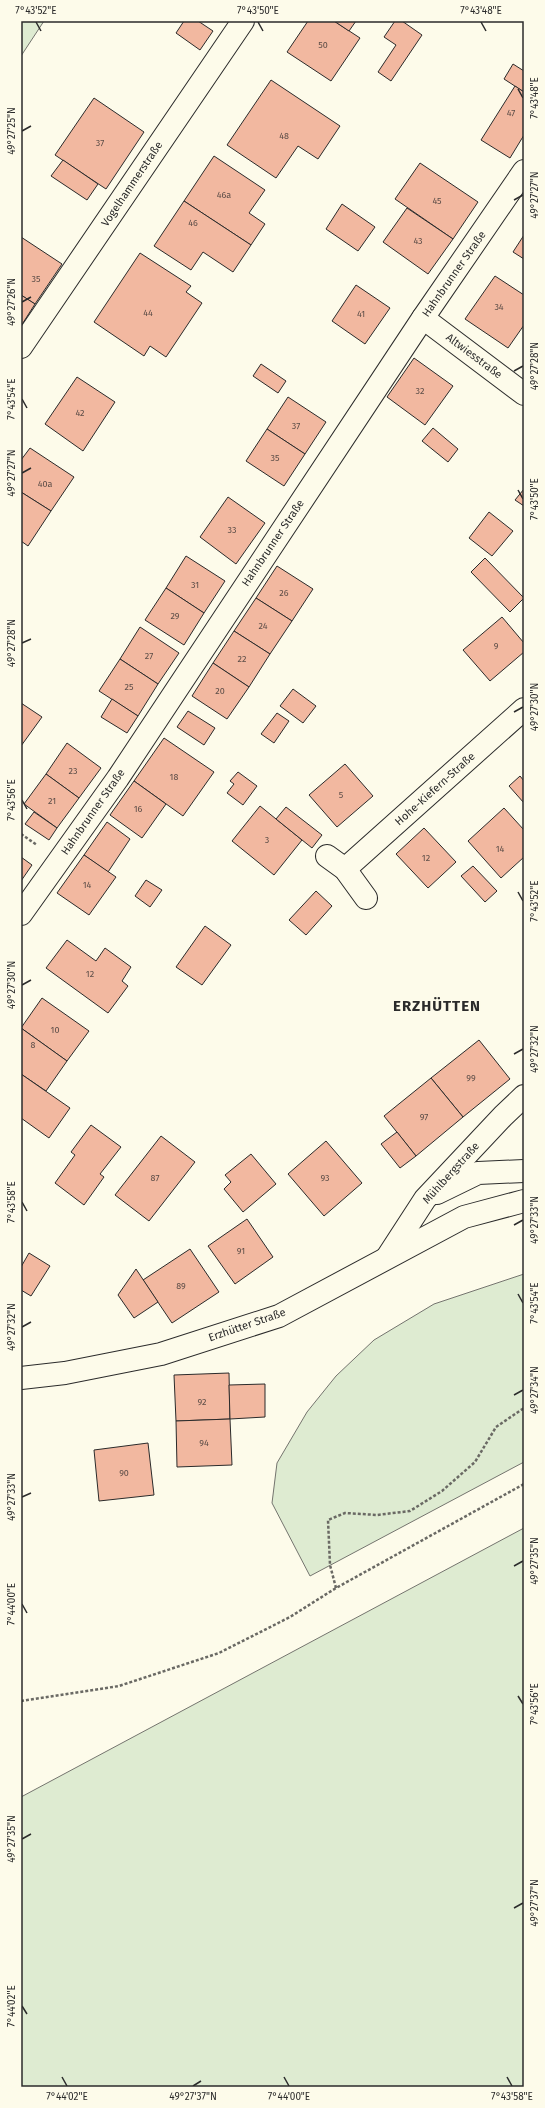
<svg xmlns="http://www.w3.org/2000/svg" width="545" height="2108" font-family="'Fira Sans',sans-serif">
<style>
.green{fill:#deebd1;stroke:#74746e}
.building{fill:#f2b8a0;stroke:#2b2b2b}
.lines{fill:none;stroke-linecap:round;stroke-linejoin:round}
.minor-casing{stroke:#2b2b2b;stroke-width:24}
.path{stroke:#6a6964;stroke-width:2.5;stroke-dasharray:3 2;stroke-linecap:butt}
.minor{stroke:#fdfbea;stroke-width:22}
.ticks{fill:none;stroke:#2b2b2b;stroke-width:1.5}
.labels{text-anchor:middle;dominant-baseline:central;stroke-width:3;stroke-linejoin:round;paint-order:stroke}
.number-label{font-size:9px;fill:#5d4e48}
.street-label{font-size:11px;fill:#2b2b2b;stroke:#fdfbea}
.district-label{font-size:15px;font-weight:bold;letter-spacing:1px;fill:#2b2b2b;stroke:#fdfbea}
.neatline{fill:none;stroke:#2b2b2b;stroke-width:1.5}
.ticks-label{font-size:10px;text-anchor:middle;fill:#2b2b2b}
</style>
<rect width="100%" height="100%" fill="#fdfbea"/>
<!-- green -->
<g class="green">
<path d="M21,21h23l-23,35z"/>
<path d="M524,1274v188l-214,114 -38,-73 5,-40 30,-51 29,-36 38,-36 60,-36z"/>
<path d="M524,1528v559h-503v-290z"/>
</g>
<!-- building -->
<g class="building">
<path d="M184,21h14l15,10 -13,19 -24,-17z"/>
<path d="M308,21h26l26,17 -29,43 -44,-29z"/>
<path d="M334,21h22l-7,10z"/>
<path d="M395,21h7l20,14 -31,46 -13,-9 18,-27 -12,-8z"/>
<path d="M513,64l11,7v21l-20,-13z"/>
<path d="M271,80l69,46 -22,33 -20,-13 -22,32 -49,-33z"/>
<path d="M515,86l9,6v43l-14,23 -29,-18z"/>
<path d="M94,98l50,34 -38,57 -51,-34z"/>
<path d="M214,156l51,34 -16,23 16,11 -14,21 -67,-44z"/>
<path d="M63,160l35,24 -11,16 -36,-24z"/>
<path d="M420,163l58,39 -25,37 -58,-40z"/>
<path d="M184,201l67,44 -18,27 -30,-20 -12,18 -37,-24z"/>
<path d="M342,204l33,23 -17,24 -32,-22z"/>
<path d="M407,208l46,31 -25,35 -45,-32z"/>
<path d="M524,235v24l-11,-7z"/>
<path d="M21,237l41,27 -27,40 -14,-9z"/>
<path d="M140,253l51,33 -5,6 16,11 -36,54 -16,-11 -6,10 -50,-34z"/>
<path d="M495,276l29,19v30l-16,23 -43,-29z"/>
<path d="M356,285l34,23 -25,36 -33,-23z"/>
<path d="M21,295l14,9 -14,22z"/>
<path d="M414,358l39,28 -28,39 -38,-28z"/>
<path d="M261,364l25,17 -8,12 -25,-17z"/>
<path d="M77,377l38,25 -32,49 -38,-27z"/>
<path d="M288,397l38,25 -21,32 -38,-25z"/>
<path d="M433,428l25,21 -10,13 -26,-21z"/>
<path d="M267,429l38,25 -21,32 -38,-25z"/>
<path d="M30,448l44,29 -23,34 -30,-19v-32z"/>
<path d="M524,489v17l-9,-6z"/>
<path d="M21,492l30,19 -23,35 -7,-5z"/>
<path d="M228,497l37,26 -29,41 -36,-27z"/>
<path d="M489,512l24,19 -21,25 -23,-18z"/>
<path d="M186,556l39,25 -21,32 -38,-25z"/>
<path d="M485,558l39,40 -14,14 -39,-40z"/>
<path d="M277,566l36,23 -21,32 -36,-23z"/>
<path d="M166,588l38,25 -20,32 -39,-25z"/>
<path d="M256,598l36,23 -22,33 -36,-23z"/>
<path d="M502,617l22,26v9l-34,29 -27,-31z"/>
<path d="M140,627l39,26 -21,31 -38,-25z"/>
<path d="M234,631l36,23 -21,33 -36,-24z"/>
<path d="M120,659l38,25 -20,32 -39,-25z"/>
<path d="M213,663l36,24 -22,32 -35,-23z"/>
<path d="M293,689l23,17 -13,17 -23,-17z"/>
<path d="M112,699l26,17 -11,17 -26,-16z"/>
<path d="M21,703l21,14 -21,29z"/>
<path d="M188,711l27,17 -11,17 -27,-18z"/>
<path d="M277,713l12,8 -15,22 -13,-9z"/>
<path d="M164,738l50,34 -31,44 -49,-35z"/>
<path d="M67,743l34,25 -22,30 -33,-24z"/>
<path d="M345,764l28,32 -36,31 -28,-32z"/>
<path d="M238,772l19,14 -14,19 -16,-12 7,-9 -4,-3z"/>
<path d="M46,774l33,24 -22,30 -33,-24z"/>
<path d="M520,776l4,5v22l-15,-17z"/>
<path d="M134,781l32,23 -24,34 -32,-23z"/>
<path d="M260,806l42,34 -28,35 -42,-34z"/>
<path d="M286,807l36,28 -10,13 -36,-29z"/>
<path d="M504,808l20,22v27l-23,21 -33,-37z"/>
<path d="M34,812l23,16 -8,12 -24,-16z"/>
<path d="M107,822l23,17 -22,33 -24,-17z"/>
<path d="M424,828l32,34 -28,26 -32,-34z"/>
<path d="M84,855l32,22 -27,38 -32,-22z"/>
<path d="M21,857l11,8 -11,16z"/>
<path d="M473,866l24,25 -12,11 -24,-26z"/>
<path d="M146,880l16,10 -12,17 -15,-11z"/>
<path d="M316,891l16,15 -26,29 -17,-15z"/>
<path d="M205,926l26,19 -29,40 -26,-18z"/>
<path d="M67,940l29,21 9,-13 26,19 -9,14 6,5 -20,27 -62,-45z"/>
<path d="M42,998l47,33 -22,30 -46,-33z"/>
<path d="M21,1028l46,33 -21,30 -25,-17z"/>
<path d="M479,1040l31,39 -47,38 -32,-39z"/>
<path d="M21,1074l49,34 -21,30 -28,-20z"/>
<path d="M431,1078l32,39 -47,39 -32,-40z"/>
<path d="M91,1125l30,22 -21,27 4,3 -20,28 -29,-22 20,-28 -4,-3z"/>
<path d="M397,1132l19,24 -16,12 -19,-24z"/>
<path d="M161,1136l34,26 -46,59 -34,-26z"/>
<path d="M326,1141l36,42 -38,33 -36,-42z"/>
<path d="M251,1154l25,30 -33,28 -19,-23 7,-7 -6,-7z"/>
<path d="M247,1219l26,38 -38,27 -27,-38z"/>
<path d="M190,1249l29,43 -47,31 -29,-43z"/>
<path d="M29,1253l21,13 -19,30 -10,-6v-23z"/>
<path d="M136,1269l22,33 -24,16 -16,-23z"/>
<path d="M229,1373l1,46 -54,2 -2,-46z"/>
<path d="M265,1384v33l-35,2 -1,-34z"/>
<path d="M230,1419l2,46 -55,2 -1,-46z"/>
<path d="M148,1443l6,52 -55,6 -5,-51z"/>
</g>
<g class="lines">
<defs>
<g id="minor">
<path d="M423,318l101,76"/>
<path d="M21,347l222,-326"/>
<path d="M327,856l18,13 21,29"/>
<path d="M345,869l179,-160"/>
<path d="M21,914l97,-136 305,-460 101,-147"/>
<path d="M437,1193l41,-20 46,-2"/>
<path d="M388,1256l37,-57 78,-83 21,-20"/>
<path d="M21,1378l44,-5 96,-19 118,-38 185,-99 60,-16"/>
</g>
</defs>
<!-- minor casing -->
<use href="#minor" class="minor-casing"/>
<!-- path -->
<g class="path">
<path d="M21,834l16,11"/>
<path d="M336,1588l-6,-23 -2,-45 17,-7 32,2 33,-4 32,-20 33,-29 21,-35 28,-19"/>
<path d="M21,1701l98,-15 100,-33 71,-36 46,-29 188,-104"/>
</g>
<!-- minor -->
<use href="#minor" class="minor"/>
</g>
<!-- ticks -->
<path class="ticks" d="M36,22l5,9M258,22l5,9M481,22l5,9M518,89l5,9M22,131l9,-5M514,200l9,-5M22,302l9,-5M514,371l9,-5M22,399l5,9M22,473l9,-5M518,490l5,9M22,643l9,-4M514,712l9,-5M22,800l5,9M518,892l5,9M22,985l9,-5M514,1054l9,-5M22,1202l5,9M514,1225l9,-5M518,1294l5,9M22,1327l9,-5M514,1395l9,-5M22,1497l9,-4M514,1566l9,-5M22,1604l5,9M518,1696l5,8M22,1839l9,-5M514,1908l9,-5M22,2006l5,8M62,2077l5,9M284,2077l5,9M507,2077l5,9M193,2086l8,-5"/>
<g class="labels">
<!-- number labels -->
<g class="number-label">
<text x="323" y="45">50</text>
<text x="511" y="113">47</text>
<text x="284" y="136">48</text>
<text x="100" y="143">37</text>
<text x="224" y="195">46a</text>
<text x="437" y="201">45</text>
<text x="193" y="223">46</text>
<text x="418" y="241">43</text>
<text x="36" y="279">35</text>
<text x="499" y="307">34</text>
<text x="148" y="313">44</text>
<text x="361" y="314">41</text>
<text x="420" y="391">32</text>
<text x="80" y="413">42</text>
<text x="296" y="426">37</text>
<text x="275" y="458">35</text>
<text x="45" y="484">40a</text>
<text x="232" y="530">33</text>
<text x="195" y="585">31</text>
<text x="284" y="593">26</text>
<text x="175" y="616">29</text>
<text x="263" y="626">24</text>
<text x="496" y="646">9</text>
<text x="149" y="656">27</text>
<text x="242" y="659">22</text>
<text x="129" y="687">25</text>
<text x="220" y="691">20</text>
<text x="73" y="771">23</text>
<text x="174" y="777">18</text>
<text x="341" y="795">5</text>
<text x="52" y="801">21</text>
<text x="138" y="809">16</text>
<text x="267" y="840">3</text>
<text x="500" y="849">14</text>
<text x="426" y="858">12</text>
<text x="87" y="885">14</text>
<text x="90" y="974">12</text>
<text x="55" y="1030">10</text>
<text x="33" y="1045">8</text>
<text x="471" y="1078">99</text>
<text x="424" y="1117">97</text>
<text x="155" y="1178">87</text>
<text x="325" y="1178">93</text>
<text x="241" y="1251">91</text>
<text x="181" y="1286">89</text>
<text x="202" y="1402">92</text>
<text x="204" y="1443">94</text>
<text x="124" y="1473">90</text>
</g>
<!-- street labels -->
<g class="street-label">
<text transform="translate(132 184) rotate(-56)">Vogelhammerstraße</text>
<text transform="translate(454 274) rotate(-55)">Hahnbrunner Straße</text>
<text transform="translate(474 356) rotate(37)">Altwiesstraße</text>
<text transform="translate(273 543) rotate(-56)">Hahnbrunner Straße</text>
<text transform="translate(435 789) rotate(-42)">Hohe-Kiefern-Straße</text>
<text transform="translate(93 812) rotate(-55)">Hahnbrunner Straße</text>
<text transform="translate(451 1173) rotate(-48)">Mühlbergstraße</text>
<text transform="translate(247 1325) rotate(-19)">Erzhütter Straße</text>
</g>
<!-- district labels -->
<g class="district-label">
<text x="437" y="1006">ERZHÜTTEN</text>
</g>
</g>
<!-- border -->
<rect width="545" height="2108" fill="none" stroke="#fdfbea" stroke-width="44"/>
<rect x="22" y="22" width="501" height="2064" class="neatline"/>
<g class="ticks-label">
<text x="36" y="14">7°43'52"E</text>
<text x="258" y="14">7°43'50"E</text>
<text x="481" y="14">7°43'48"E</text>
<text transform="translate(534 98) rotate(-90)" y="4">7°43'48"E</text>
<text transform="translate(11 131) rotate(-90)" y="4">49°27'25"N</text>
<text transform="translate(534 195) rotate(-90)" y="4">49°27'27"N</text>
<text transform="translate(11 302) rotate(-90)" y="4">49°27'26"N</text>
<text transform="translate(534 366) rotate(-90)" y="4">49°27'28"N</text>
<text transform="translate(11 399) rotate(-90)" y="4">7°43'54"E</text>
<text transform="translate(11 473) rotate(-90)" y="4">49°27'27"N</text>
<text transform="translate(534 499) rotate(-90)" y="4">7°43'50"E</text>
<text transform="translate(11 643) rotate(-90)" y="4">49°27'28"N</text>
<text transform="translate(534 707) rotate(-90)" y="4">49°27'30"N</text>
<text transform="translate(11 800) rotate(-90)" y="4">7°43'56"E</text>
<text transform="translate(534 901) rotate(-90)" y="4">7°43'52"E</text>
<text transform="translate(11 985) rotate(-90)" y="4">49°27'30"N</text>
<text transform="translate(534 1049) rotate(-90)" y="4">49°27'32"N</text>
<text transform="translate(11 1202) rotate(-90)" y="4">7°43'58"E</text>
<text transform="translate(534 1220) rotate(-90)" y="4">49°27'33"N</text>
<text transform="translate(534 1303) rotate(-90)" y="4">7°43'54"E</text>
<text transform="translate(11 1327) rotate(-90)" y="4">49°27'32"N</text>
<text transform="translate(534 1390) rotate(-90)" y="4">49°27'34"N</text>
<text transform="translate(11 1497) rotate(-90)" y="4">49°27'33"N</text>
<text transform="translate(534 1561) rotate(-90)" y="4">49°27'35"N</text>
<text transform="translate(11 1604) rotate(-90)" y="4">7°44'00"E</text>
<text transform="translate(534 1704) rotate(-90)" y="4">7°43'56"E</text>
<text transform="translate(11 1839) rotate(-90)" y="4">49°27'35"N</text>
<text transform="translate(534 1903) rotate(-90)" y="4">49°27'37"N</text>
<text transform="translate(11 2006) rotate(-90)" y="4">7°44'02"E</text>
<text x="67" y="2100">7°44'02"E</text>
<text x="193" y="2100">49°27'37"N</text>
<text x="289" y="2100">7°44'00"E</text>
<text x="512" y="2100">7°43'58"E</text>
</g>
</svg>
